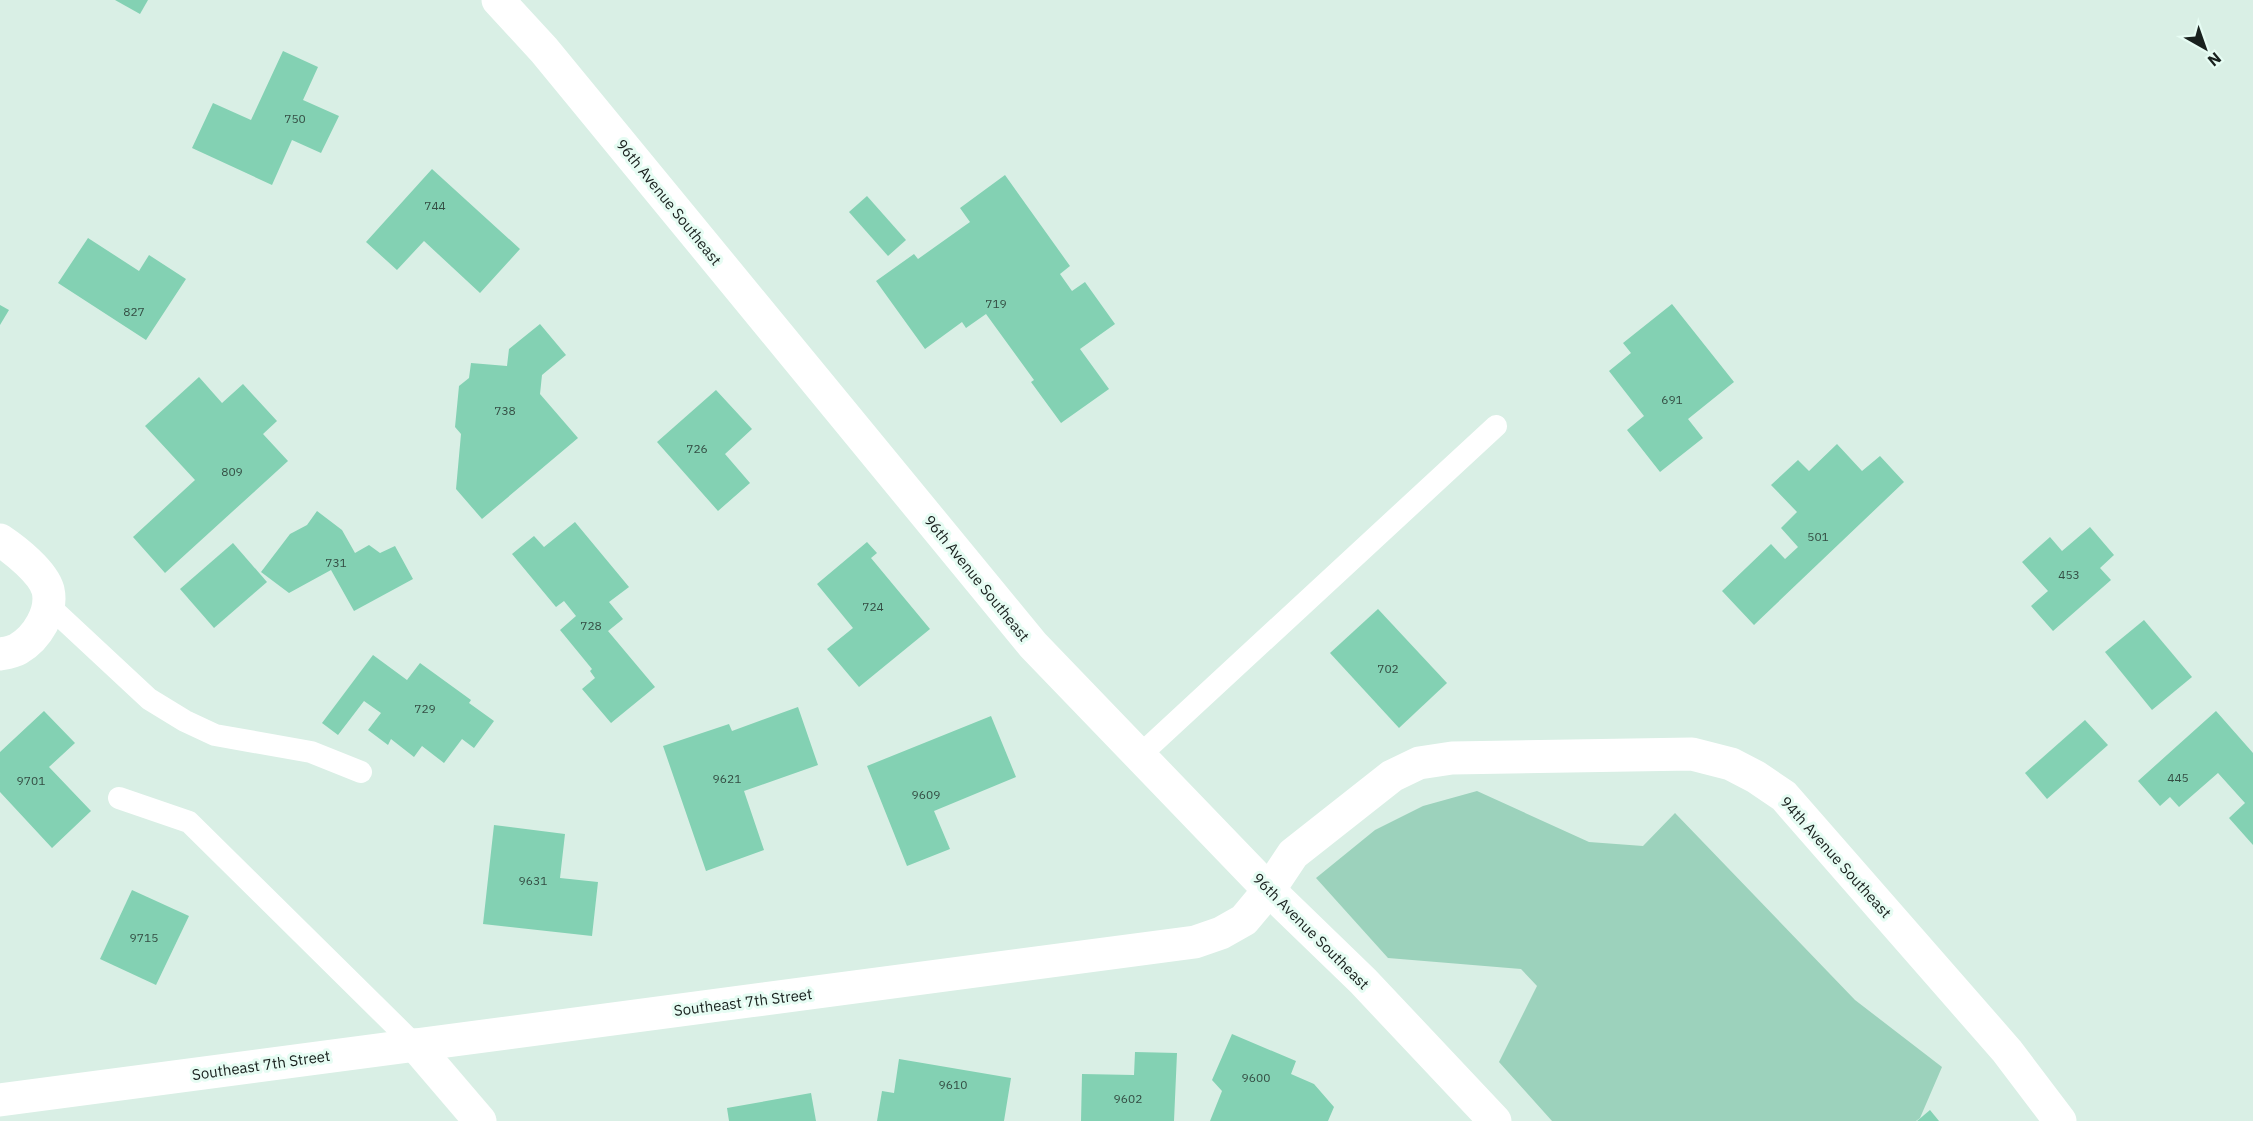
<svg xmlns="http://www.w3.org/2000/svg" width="2253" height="1121" font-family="'IBM Plex Sans',sans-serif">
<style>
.green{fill:#9cd2bc}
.building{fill:#83d1b3}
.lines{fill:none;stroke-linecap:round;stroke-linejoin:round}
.lane{stroke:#fff;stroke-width:22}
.street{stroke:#fff;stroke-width:33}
.labels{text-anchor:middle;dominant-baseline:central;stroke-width:6;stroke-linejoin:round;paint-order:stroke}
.number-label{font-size:12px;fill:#344d43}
.street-label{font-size:15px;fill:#19211e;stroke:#e6fcf3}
</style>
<rect width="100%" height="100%" fill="#d9efe5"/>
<!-- green -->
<path class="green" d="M1477,791l112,51 54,4 32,-33 180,187 87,67 -22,51 -4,3h-364l-53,-59 38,-76 -16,-17 -133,-11 -72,-80 59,-48 48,-24z"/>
<!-- building -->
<g class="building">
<path d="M115,0h33l-8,14z"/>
<path d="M283,51l35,16 -15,33 36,16 -18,37 -29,-13 -20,45 -80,-37 21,-45 38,17z"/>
<path d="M432,169l88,80 -40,44 -56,-52 -27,29 -31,-28z"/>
<path d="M1005,175l65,91 -10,8 12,17 13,-9 30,42 -35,25 29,40 -48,34 -30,-41 3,-2 -48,-66 -20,14 -4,-6 -37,27 -49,-68 38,-27 4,5 52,-37 -10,-14z"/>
<path d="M867,196l39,44 -18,16 -39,-44z"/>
<path d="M88,238l51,33 10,-16 37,24 -40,61 -88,-57z"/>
<path d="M1672,304l62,78 -46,37 15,19 -43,34 -33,-42 17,-14 -35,-45 22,-18 -8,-10z"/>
<path d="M0,305l9,5 -9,15z"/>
<path d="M540,324l26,31 -24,20 -2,19 38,44 -96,81 -26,-30 5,-55 -6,-7 4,-41 10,-8 2,-15 36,3 2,-17z"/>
<path d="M199,377l23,26 21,-19 34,37 -14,13 25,27 -123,112 -32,-36 62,-57 -50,-54z"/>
<path d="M716,390l36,39 -27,25 25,29 -32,28 -61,-69z"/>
<path d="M1837,444l25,27 18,-15 24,26 -150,143 -32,-34 49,-47 14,15 13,-12 -17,-19 16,-16 -26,-27 27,-25 11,11z"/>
<path d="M317,511l25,19 13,23 14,-8 11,8 15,-7 18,33 -59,32 -23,-41 -42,23 -28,-21 29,-38 17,-9z"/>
<path d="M575,522l54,65 -20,15 14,17 -15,12 47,56 -44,36 -29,-34 13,-11 -5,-7 2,-2 -32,-39 16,-14 -12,-15 -8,6 -44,-53 22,-18 10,11z"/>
<path d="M2090,527l24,28 -14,13 11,12 -58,51 -22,-25 17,-15 -26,-29 28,-25 12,14z"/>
<path d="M867,542l10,11 -6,5 59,71 -71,58 -32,-38 26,-21 -36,-44z"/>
<path d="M233,543l34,39 -53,46 -34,-39z"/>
<path d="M1378,609l69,74 -48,45 -69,-75z"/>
<path d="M2144,620l48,57 -40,33 -47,-58z"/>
<path d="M373,655l34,25 13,-17 51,37 -2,3 25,18 -20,27 -12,-9 -18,24 -22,-17 -8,11 -23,-18 -3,6 -20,-15 13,-17 -17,-12 -26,34 -16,-12z"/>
<path d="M798,707l20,58 -74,26 20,59 -58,21 -43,-125 66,-22 3,7z"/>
<path d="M44,711l31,32 -26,24 42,44 -39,37 -52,-56v-40z"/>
<path d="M2216,711l37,42v92l-24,-27 16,-15 -27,-30 -39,34 -9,-10 -10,9 -22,-25z"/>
<path d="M991,716l25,61 -82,34 16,38 -43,17 -40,-100z"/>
<path d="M2085,720l23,25 -61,54 -22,-26z"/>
<path d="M494,825l71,9 -5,44 38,4 -6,54 -109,-12z"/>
<path d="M132,890l57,26 -33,69 -56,-26z"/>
<path d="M1232,1034l64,27 -5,13 23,10 20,23 -6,14h-118l12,-30 -10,-11z"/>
<path d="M1135,1052l42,1 -3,68h-93l1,-47 52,1z"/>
<path d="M899,1059l112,19 -7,43h-127l5,-30 12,2z"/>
<path d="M811,1093l5,28h-87l-2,-13z"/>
<path d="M1930,1110l9,11h-22z"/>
</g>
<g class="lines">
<!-- lane -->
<g class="lane">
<path d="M47,604l102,95 36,22 30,14 96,17 50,20"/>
<path d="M1139,756l357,-330"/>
<path d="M119,798l70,24 226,223"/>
</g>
<!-- street -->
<g class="street">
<path d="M498,0l46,50 489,595 236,245 94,91 132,140"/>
<path d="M0,540c15,10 43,32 48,50 5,22 -11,48 -30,59 -5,3 -12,4 -18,5"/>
<path d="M415,1045l65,76"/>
<path d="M0,1100l1195,-158 26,-9 23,-13 25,-30 24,-36 99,-78 27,-13 33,-5 240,-4 39,10 25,13 28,19 223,255 53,70"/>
</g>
</g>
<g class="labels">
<!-- number labels -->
<g class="number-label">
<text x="295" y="118">750</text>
<text x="435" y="205">744</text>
<text x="996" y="303">719</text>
<text x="134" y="311">827</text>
<text x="1672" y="399">691</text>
<text x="505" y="410">738</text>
<text x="697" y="448">726</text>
<text x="232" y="471">809</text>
<text x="1818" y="536">501</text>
<text x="336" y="562">731</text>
<text x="2069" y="574">453</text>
<text x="873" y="606">724</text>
<text x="591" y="625">728</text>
<text x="1388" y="668">702</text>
<text x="425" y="708">729</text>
<text x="2178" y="777">445</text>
<text x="727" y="778">9621</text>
<text x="31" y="780">9701</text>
<text x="926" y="794">9609</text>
<text x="533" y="880">9631</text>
<text x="144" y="937">9715</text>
<text x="1256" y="1077">9600</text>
<text x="953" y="1084">9610</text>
<text x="1128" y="1098">9602</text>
</g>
<!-- street labels -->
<g class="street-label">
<text transform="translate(669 202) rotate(51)">96th Avenue Southeast</text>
<text transform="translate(977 578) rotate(51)">96th Avenue Southeast</text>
<text transform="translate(1836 857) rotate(48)">94th Avenue Southeast</text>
<text transform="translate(1311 931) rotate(45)">96th Avenue Southeast</text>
<text transform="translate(743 1002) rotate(-7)">Southeast 7th Street</text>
<text transform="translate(261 1065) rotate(-8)">Southeast 7th Street</text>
</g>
</g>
<!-- north arrow -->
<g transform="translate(2205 48) rotate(140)" stroke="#e6fcf3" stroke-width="4.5" paint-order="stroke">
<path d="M0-4.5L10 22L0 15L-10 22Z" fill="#19211e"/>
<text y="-9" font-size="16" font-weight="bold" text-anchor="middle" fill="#19211e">N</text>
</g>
</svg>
